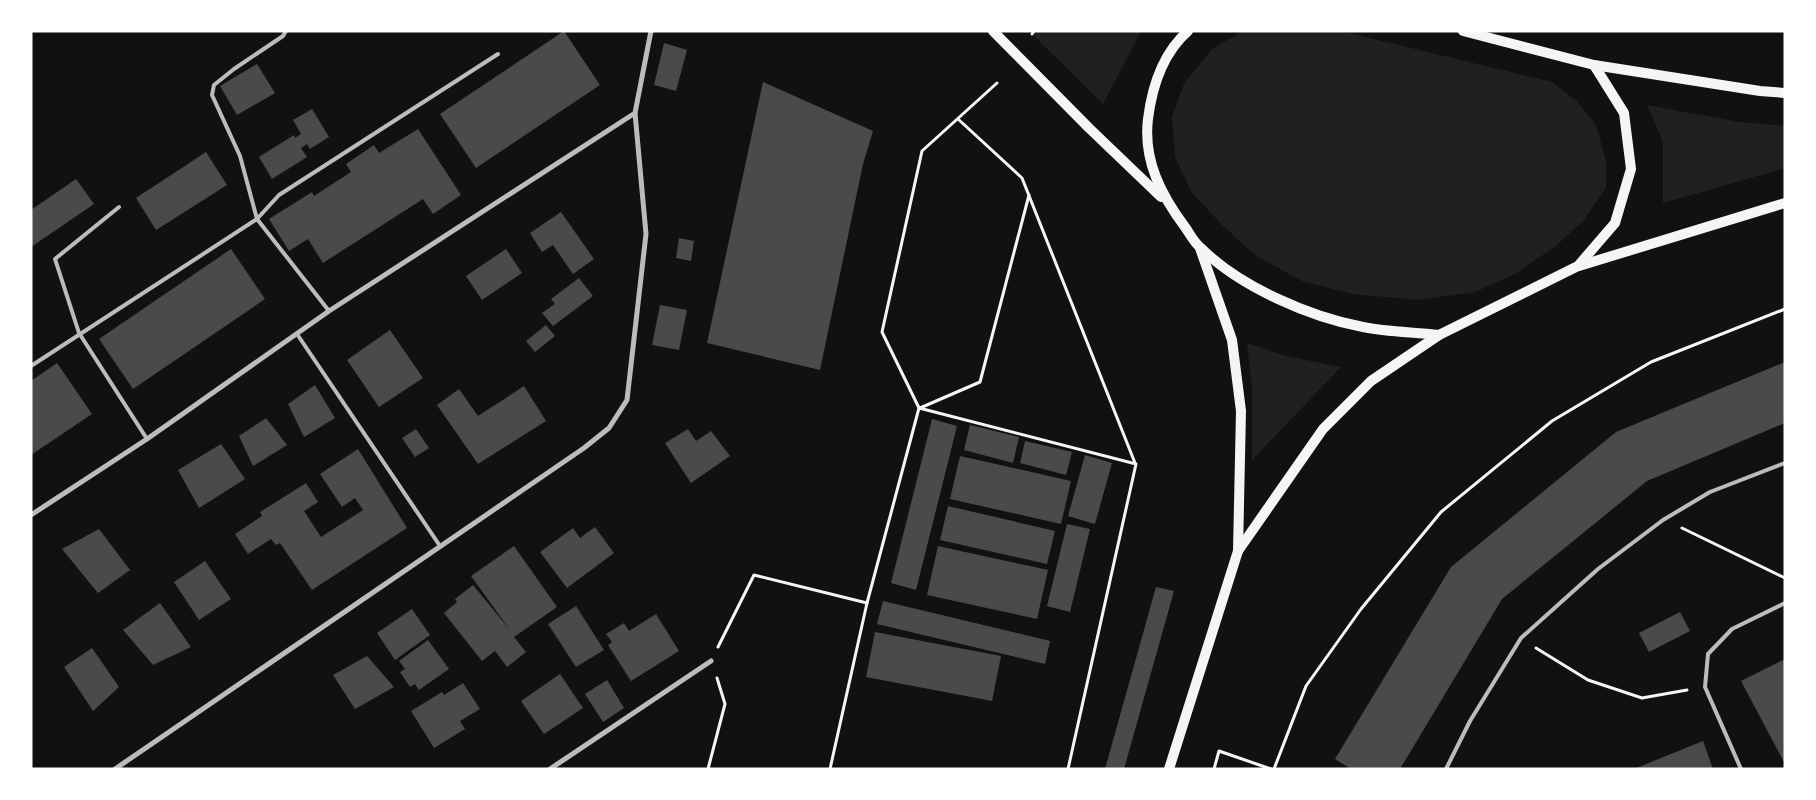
<svg xmlns="http://www.w3.org/2000/svg" width="1816" height="800" font-family="'Work Sans',sans-serif">
<style>
.green{fill:#202020}
.building{fill:#4a4a4a}
.lines{fill:none;stroke-linecap:round;stroke-linejoin:round}
.path{stroke:#f5f5f5;stroke-width:3}
.service{stroke:#bcbcbc;stroke-width:4}
.minor{stroke:#bcbcbc;stroke-width:5}
.secondary{stroke:#f5f5f5;stroke-width:10}
</style>
<rect width="100%" height="100%" fill="#111"/>
<!-- green -->
<g class="green">
<path d="M1029,31h112l-38,73z"/>
<path d="M1243,31h98l211,51 25,19 19,24 10,36v27l-23,33 -26,24 -40,28 -42,19 -58,8 -64,-6 -51,-13 -47,-26 -33,-30 -30,-32 -17,-36 -3,-40 12,-33 28,-35z"/>
<path d="M1647,105l92,17 46,4v42l-122,35v-61z"/>
<path d="M1247,343l39,13 55,11 -89,93v-71z"/>
</g>
<!-- building -->
<g class="building">
<path d="M564,31l36,54 -124,83 -36,-54z"/>
<path d="M664,43l23,7 -11,41 -22,-6z"/>
<path d="M257,64l18,29 -38,22 -17,-29z"/>
<path d="M763,82l110,49 -10,33 -43,206 -113,-27z"/>
<path d="M312,109l17,28 -19,12 -3,-5 -6,4 6,9 -35,22 -13,-22 35,-22 1,3 6,-4 -8,-14z"/>
<path d="M418,129l43,66 -28,19 -10,-15 -100,64 -15,-24 -19,12 -20,-32 43,-27 2,4 37,-24 -5,-8 28,-19 5,8z"/>
<path d="M206,152l21,33 -71,45 -20,-32z"/>
<path d="M76,179l18,25 -63,43v-37z"/>
<path d="M561,212l33,47 -21,15 -20,-29 -11,7 -12,-19z"/>
<path d="M679,238l15,3 -3,20 -15,-3z"/>
<path d="M231,249l34,50 -132,90 -34,-50z"/>
<path d="M506,249l16,24 -40,27 -16,-24z"/>
<path d="M579,278l14,18 -40,30 -11,-13 13,-9 -4,-5z"/>
<path d="M660,305l27,5 -8,40 -27,-5z"/>
<path d="M546,325l9,11 -20,16 -9,-11z"/>
<path d="M390,330l33,48 -44,29 -32,-47z"/>
<path d="M1785,362v61l-138,58 -145,118 -102,170h-49l-16,-10 116,-192 165,-135z"/>
<path d="M57,363l35,51 -61,41v-74z"/>
<path d="M315,385l20,33 -31,19 -16,-33z"/>
<path d="M524,386l22,35 -68,43 -41,-59 22,-16 19,27z"/>
<path d="M266,418l21,27 -34,21 -14,-30z"/>
<path d="M932,419l25,7 -41,164 -25,-7z"/>
<path d="M970,425l49,12 -6,26 -49,-13z"/>
<path d="M416,429l13,19 -14,9 -13,-19z"/>
<path d="M688,429l8,12 15,-10 19,25 -39,27 -26,-40z"/>
<path d="M1025,441l47,11 -6,23 -46,-12z"/>
<path d="M221,444l24,35 -46,29 -21,-38z"/>
<path d="M358,449l49,79 -95,62 -32,-47 -4,2 -5,-6 -23,15 -13,-20 27,-18 -2,-4 46,-29 12,19 -14,9 17,26 42,-27 -8,-12 -13,9 -22,-33z"/>
<path d="M1085,455l27,8 -17,61 -27,-8z"/>
<path d="M960,456l111,25 -10,43 -111,-25z"/>
<path d="M948,506l107,25 -8,33 -107,-24z"/>
<path d="M1067,524l23,5 -20,83 -23,-6z"/>
<path d="M595,527l19,26 -47,35 -27,-36 33,-24 7,10z"/>
<path d="M99,529l31,41 -32,23 -36,-44z"/>
<path d="M514,546l43,61 -43,30 12,15 -19,15 -12,-16 -13,10 -38,-48 13,-11 -2,-3 18,-14 37,45 -39,-54z"/>
<path d="M938,546l110,24 -11,49 -110,-24z"/>
<path d="M205,561l26,38 -32,21 -25,-38z"/>
<path d="M1156,587l18,4 -50,178h-19z"/>
<path d="M883,601l167,40 -5,23 -168,-40z"/>
<path d="M160,603l31,44 -38,18 -30,-35z"/>
<path d="M576,606l28,44 -28,17 -28,-43z"/>
<path d="M412,609l18,26 -35,25 -18,-27z"/>
<path d="M1680,612l10,19 -41,21 -10,-19z"/>
<path d="M656,614l23,37 -48,30 -23,-36 4,-3 -6,-8 18,-11 5,8z"/>
<path d="M875,632l126,24 -9,45 -126,-24z"/>
<path d="M428,640l21,29 -30,21 -4,-6 -5,3 -10,-15 5,-3 -6,-8z"/>
<path d="M92,648l27,39 -26,24 -29,-44z"/>
<path d="M367,656l27,31 -39,22 -22,-34z"/>
<path d="M1785,659v105l-44,-83z"/>
<path d="M560,674l23,34 -39,26 -23,-33z"/>
<path d="M607,680l17,28 -21,14 -18,-28z"/>
<path d="M463,683l17,26 -20,12 5,8 -31,19 -23,-37 31,-19 2,3z"/>
<path d="M1703,741l10,28h-79z"/>
</g>
<g class="lines">
<!-- path -->
<g class="path">
<path d="M1032,34l2,-3"/>
<path d="M958,119l64,59 113,285"/>
<path d="M919,408l217,56 -68,305"/>
<path d="M920,408l60,-26 49,-187"/>
<path d="M1682,528l103,50"/>
<path d="M718,647l36,-72 113,28 52,-195 -37,-76 40,-181 75,-68"/>
<path d="M1536,648l52,32 54,18 45,-8"/>
<path d="M708,769l17,-65 -8,-26"/>
<path d="M830,769l37,-166"/>
<path d="M1214,769l5,-18 52,18"/>
<path d="M1274,769l32,-83 55,-77 80,-97 111,-91 99,-59 134,-53"/>
</g>
<!-- service -->
<g class="service">
<path d="M286,31l-3,5 -49,33 -20,16 -2,10 28,61 17,63 72,92"/>
<path d="M119,207l-64,52 24,74 68,106"/>
<path d="M297,334l143,212"/>
<path d="M31,366l226,-147 22,-24 219,-141"/>
<path d="M1446,769l24,-48 51,-83 77,-69 65,-49 47,-28 75,-29"/>
<path d="M1741,769l-36,-82 3,-33 24,-25 53,-26"/>
</g>
<!-- minor -->
<g class="minor">
<path d="M31,515l116,-76 182,-128 306,-198 16,-82"/>
<path d="M115,769l469,-321 25,-20 18,-28 19,-166 -11,-121"/>
<path d="M550,769l161,-108"/>
</g>
<!-- secondary -->
<g class="secondary">
<path d="M993,31l96,97 72,69"/>
<path d="M1188,31c-25,22 -36,56 -40,88 -5,41 13,76 37,108 5,7 9,16 16,21 39,39 109,69 162,79 24,5 51,5 76,8"/>
<path d="M1463,31l131,34 166,26 25,2"/>
<path d="M1579,266l206,-63"/>
<path d="M1238,551l85,-122 48,-48 68,-46 139,-69 37,-43 16,-54 -7,-56 -30,-48"/>
<path d="M1169,769l69,-218 3,-140 -9,-71 -32,-92"/>
</g>
</g>
<!-- border -->
<rect width="1816" height="800" fill="none" stroke="#ffffff" stroke-width="65"/>
</svg>
